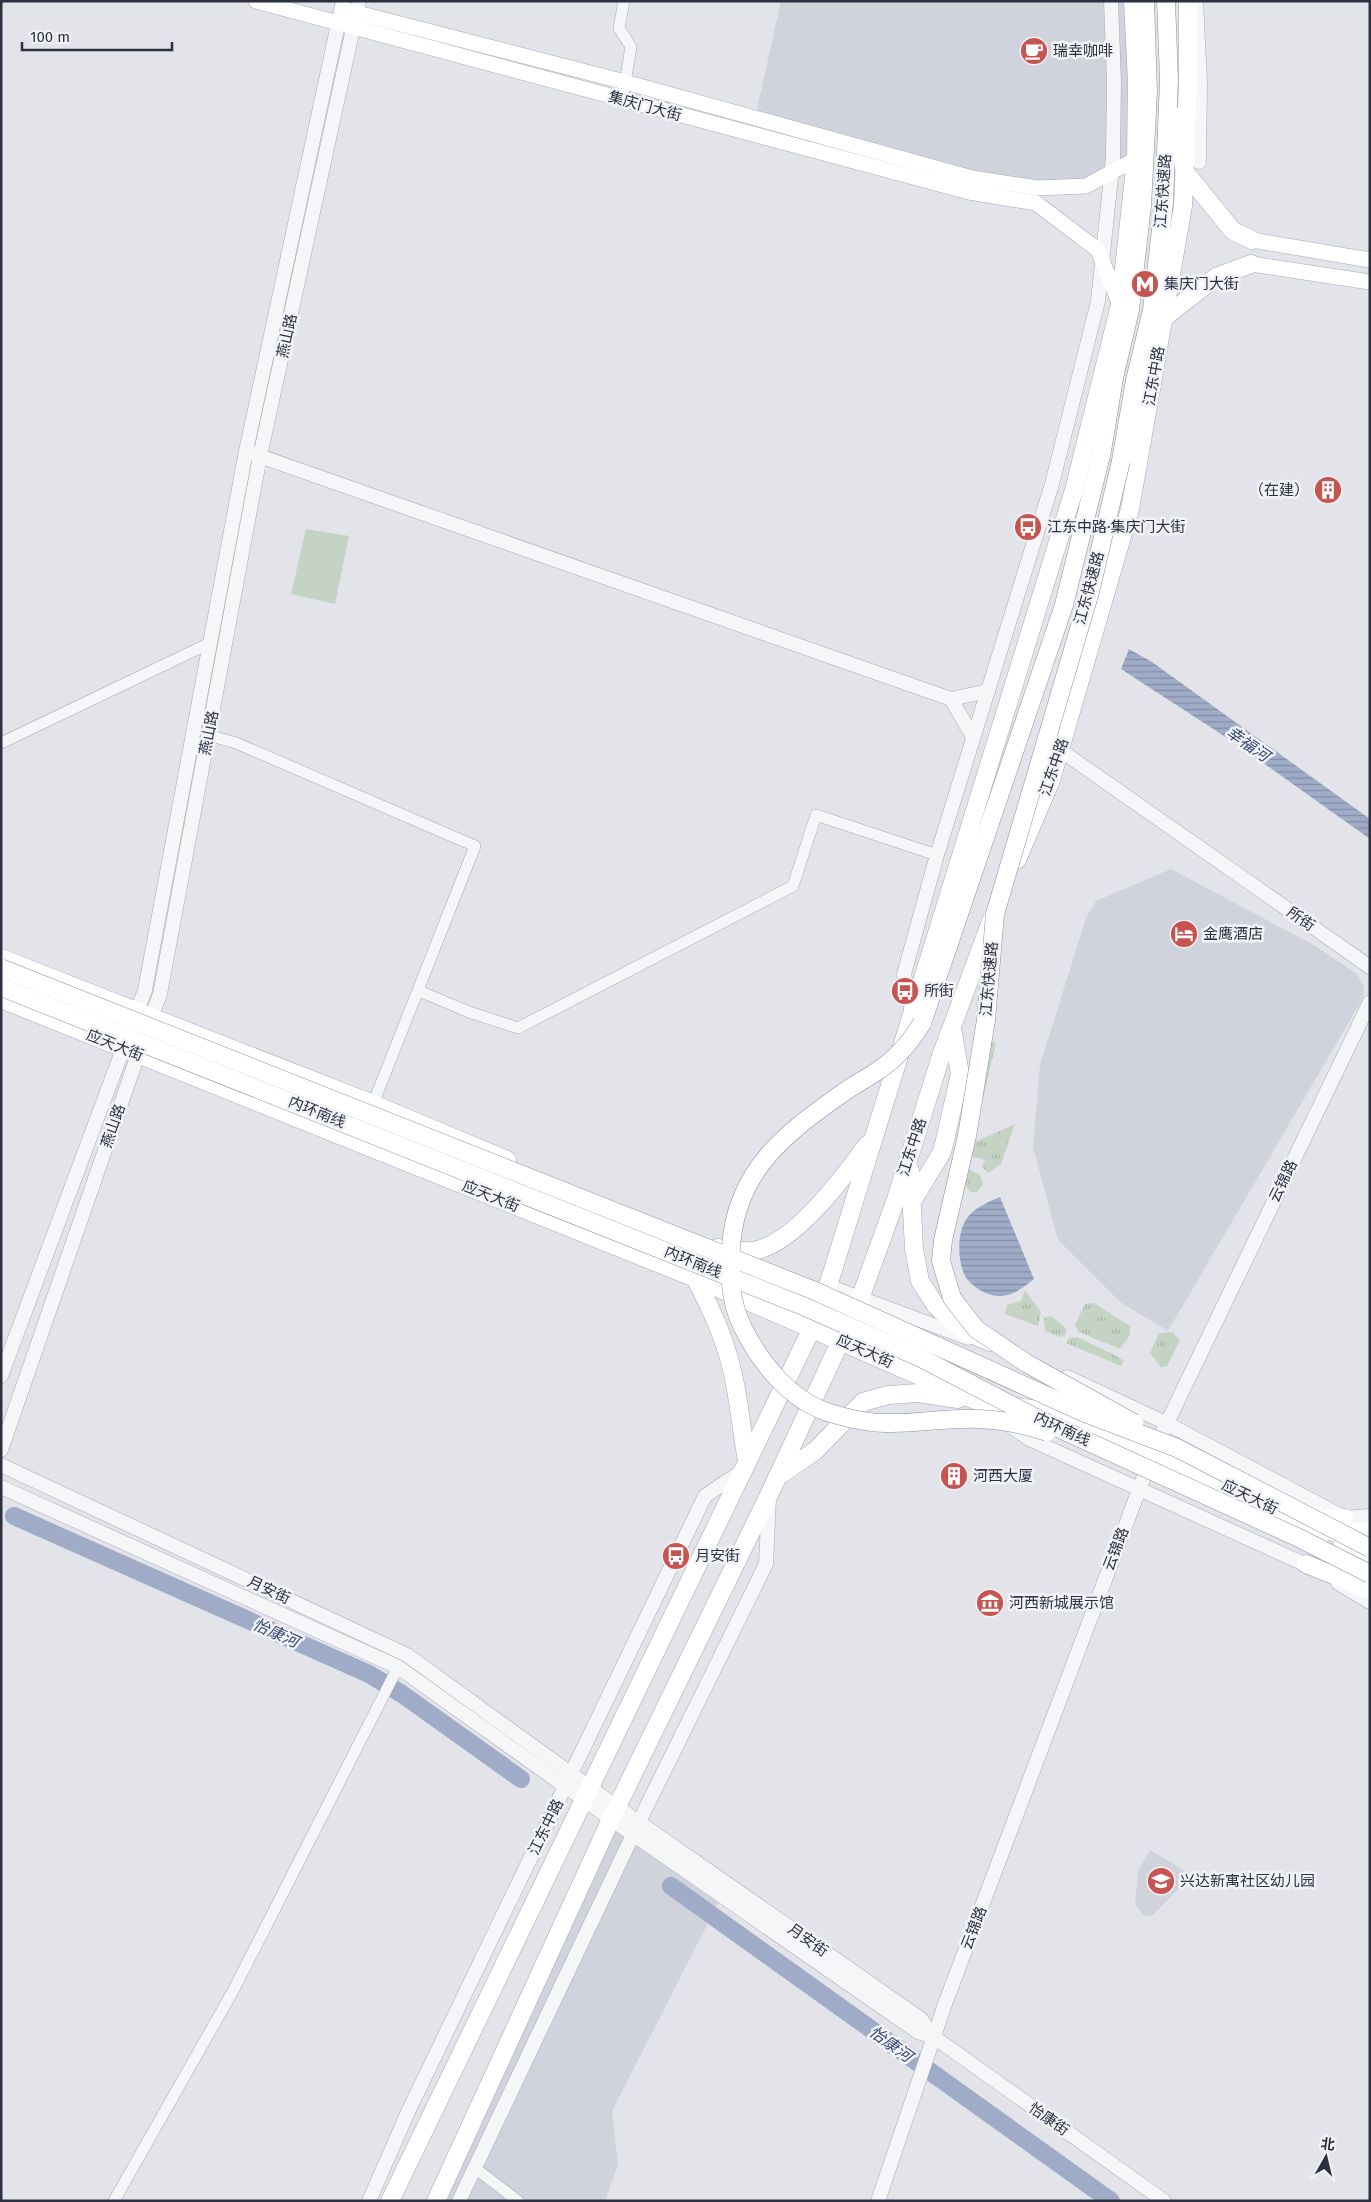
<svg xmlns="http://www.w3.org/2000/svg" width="1371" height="2202" font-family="'Fira Sans','Noto Sans SC',sans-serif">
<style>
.built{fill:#d1d3dc}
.grass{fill:url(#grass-tufts)}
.park{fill:#c5d3c4}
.water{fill:url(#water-rules)}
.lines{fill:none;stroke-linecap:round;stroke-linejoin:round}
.river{stroke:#a0acc7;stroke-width:18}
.minor-casing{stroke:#a8aab4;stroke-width:12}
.tertiary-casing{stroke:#a8aab4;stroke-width:15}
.secondary-casing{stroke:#a8aab4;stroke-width:16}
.primary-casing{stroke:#a3a7b5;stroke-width:19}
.trunk-casing{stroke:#8b8fa0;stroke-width:19}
.minor{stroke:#f5f6f8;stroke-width:11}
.tertiary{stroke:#f5f6f8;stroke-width:14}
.secondary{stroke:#fff;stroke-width:15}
.primary{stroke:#fff;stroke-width:18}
.trunk{stroke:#fff;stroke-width:18}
.trunk-bridge-casing{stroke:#8b8fa0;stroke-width:19;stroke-linecap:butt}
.trunk-bridge{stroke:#fff;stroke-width:18}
.labels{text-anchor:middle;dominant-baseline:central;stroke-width:5;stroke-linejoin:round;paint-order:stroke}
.poi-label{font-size:15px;fill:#2c3041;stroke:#f2f3f7;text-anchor:start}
.street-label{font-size:15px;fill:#2c3041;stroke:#f2f3f7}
.water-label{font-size:16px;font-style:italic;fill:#384873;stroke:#f2f3f7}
</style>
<defs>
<pattern id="grass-tufts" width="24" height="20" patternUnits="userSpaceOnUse" patternTransform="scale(1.25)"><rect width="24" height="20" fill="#c5d3c4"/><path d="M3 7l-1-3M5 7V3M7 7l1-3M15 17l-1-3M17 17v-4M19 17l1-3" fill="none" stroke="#a9b5aa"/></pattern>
<pattern id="water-rules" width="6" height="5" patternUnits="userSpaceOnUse" patternTransform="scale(1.25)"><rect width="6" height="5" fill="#a0acc7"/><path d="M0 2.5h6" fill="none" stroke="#838ca3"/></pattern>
</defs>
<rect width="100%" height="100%" fill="#e3e4ea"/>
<!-- built -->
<g class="built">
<path d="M781,1h352l3,158 -50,27 -48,2 -283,-70z"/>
<path d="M1171,869l141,75 44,29 8,14 -1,11 -195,333 -48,-29 -62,-62 -25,-93 7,-82 46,-147 10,-17z"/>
<path d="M611,1819l111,77 -110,215 6,54 -13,36h-169z"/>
<path d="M1150,1850l42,25 -40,41h-8l-9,-12 3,-33z"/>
</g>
<!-- grass -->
<g class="grass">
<path d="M987,1041l9,2 -19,81z"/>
<path d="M1015,1124l-14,40 -13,9 -6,-6 3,-7 -22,-6 -1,-6z"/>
<path d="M969,1169l11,6 3,10 -6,7h-7l-5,-8z"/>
<path d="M1025,1290l16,22 -3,14 -33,-12 2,-9 14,-4z"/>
<path d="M1094,1303l36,23v9l-10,14 -41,-17 -4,-7 10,-21z"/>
<path d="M1051,1316l16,13 -2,6 -6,2 -14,-6 -1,-13z"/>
<path d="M1172,1332l8,8 -13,26 -6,1 -11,-14 9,-20z"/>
<path d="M1077,1337l38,18 9,6 -3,5 -55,-23 3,-5z"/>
</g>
<!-- park -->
<path class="park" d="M306,529l43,7 -14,68 -44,-10z"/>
<!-- water -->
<g class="water">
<path d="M1129,649l23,13 218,157v20l-129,-92 -120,-78z"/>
<path d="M1000,1197l34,82c-9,7 -21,17 -33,17 -12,1 -27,-8 -34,-17 -10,-14 -11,-48 1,-62 8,-10 20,-15 32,-20z"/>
</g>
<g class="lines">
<!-- river -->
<g class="river">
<path d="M14,1516l355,158 33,20 119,85"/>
<path d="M671,1886l440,315"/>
</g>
<defs>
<g id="minor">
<path d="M622,100l9,-53 -12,-19 5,-27"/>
<path d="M208,735l28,8 239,103 -102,258"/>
<path d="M1,743l209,-100"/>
<path d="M419,991l50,21 49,16 275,-142 23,-71 121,40"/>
<path d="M475,2168l43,33"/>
<path d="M114,2201l119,-210 165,-324"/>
</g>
<g id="tertiary">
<path d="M1196,1l4,81 -1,80"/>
<path d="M251,453l700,246 37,-8"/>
<path d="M951,699l22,38"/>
<path d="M1060,750l310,217"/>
<path d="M912,1013l-8,-39 33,-119 115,-371 46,-183 15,-143 1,-76 -3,-81"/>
<path d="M148,1026l12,-32 100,-538 99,-455"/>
<path d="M819,1288l9,-2 140,52"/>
<path d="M1,1376l144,-386 101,-539 97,-450"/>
<path d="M1067,1377l99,46 179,95 25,-2"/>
<path d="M1008,1424l21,15 284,129"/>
<path d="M1,1450l140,-404"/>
<path d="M1,1465l406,190 210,152 304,212 13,18"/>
<path d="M1,1487l397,180 213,152 307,213 16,5 230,164"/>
<path d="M1338,1583l32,19"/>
<path d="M369,2201l39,-89 297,-616 37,-25"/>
<path d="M459,2201l180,-379 127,-258 3,-65"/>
<path d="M878,2201l67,-197 209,-554 216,-448"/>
</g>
<g id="secondary">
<path d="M256,1l713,191 67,11 62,47 22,55"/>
<path d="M342,9l283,73 347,96 66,10 48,-2 50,-27"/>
<path d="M1252,240l118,20"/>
<path d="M1251,264l119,18"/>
</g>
<g id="primary">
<path d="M1185,172l48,59 19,9"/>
<path d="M1165,317l51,-40 35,-13"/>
<path d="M1017,860l34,-80 79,-271 53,-303 5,-126v-79"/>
<path d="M1,958l372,146 134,56"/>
<path d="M1,999l694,279 282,123 68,10 71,32"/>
<path d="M910,1171l4,78 6,32 16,25 26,24 28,12"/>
<path d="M911,1203l31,-51 3,-12 15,-66 -8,-46"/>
<path d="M717,1248c11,1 24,4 35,3 41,-5 92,-74 115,-106"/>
<path d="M695,1278c15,28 28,56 36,88 8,30 10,63 16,94"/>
<path d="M1105,1429l218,104"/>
<path d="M777,1477l38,-26 48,-49 25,-7 31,-2 39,6"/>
<path d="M1309,1514l12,5 24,-1"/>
<path d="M1340,1549l30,15"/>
<path d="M390,2201l422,-873 16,-42 246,-796 46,-185 16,-146 1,-77 -4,-81"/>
<path d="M436,2201l175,-382 158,-324 91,-196 36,-100 45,-143 52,-140"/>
</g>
<g id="trunk">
<path d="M1175,116l10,56"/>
<path d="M1121,461l14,-81 17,-70 12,-108 5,-122 -3,-79"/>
<path d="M922,1023l142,-418 38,-154 12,-73 16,-68 12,-104 6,-114 -3,-91"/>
<path d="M1335,1533l35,-2"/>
<path d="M1306,1564l64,26"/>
</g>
</defs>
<!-- minor casing -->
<use href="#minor" class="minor-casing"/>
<!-- tertiary casing -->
<use href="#tertiary" class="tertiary-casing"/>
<!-- secondary casing -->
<use href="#secondary" class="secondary-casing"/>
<!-- primary casing -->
<use href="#primary" class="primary-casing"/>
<!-- trunk casing -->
<use href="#trunk" class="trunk-casing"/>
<!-- minor -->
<use href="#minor" class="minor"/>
<!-- tertiary -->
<use href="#tertiary" class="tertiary"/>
<!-- secondary -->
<use href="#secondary" class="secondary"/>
<!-- primary -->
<use href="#primary" class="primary"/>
<!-- trunk -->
<use href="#trunk" class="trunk"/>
<defs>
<g id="trunk-bridge">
<path d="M1121,461l-31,131 -95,322 -9,106 -19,116 -24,104 -2,21 11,37 24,31 50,34 108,60"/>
<path d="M1,968l814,323 270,122 92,35 193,100"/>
<path d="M1,987l802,319 118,52 113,59 263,120 73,37"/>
<path d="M922,1023c-11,18 -25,35 -43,47 -10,7 -22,13 -32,20 -60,42 -111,79 -116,157 -2,29 -1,55 12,81 17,34 46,71 84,84 19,6 39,11 59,11 31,1 63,-6 94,-4 23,1 46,6 67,13"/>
</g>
</defs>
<!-- trunk-bridge casing -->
<use href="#trunk-bridge" class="trunk-bridge-casing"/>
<!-- trunk-bridge -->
<use href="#trunk-bridge" class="trunk-bridge"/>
</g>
<!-- icons -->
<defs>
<symbol id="cafe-disc" viewBox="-11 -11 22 22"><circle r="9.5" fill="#c65451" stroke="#f2f3f7"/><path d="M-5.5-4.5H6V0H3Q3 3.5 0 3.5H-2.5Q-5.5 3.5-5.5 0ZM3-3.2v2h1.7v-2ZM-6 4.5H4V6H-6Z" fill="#fff"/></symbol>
<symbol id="metro-disc" viewBox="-11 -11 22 22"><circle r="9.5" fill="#c65451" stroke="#f2f3f7"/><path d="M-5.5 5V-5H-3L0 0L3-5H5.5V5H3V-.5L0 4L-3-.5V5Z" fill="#fff"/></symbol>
<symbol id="building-disc" viewBox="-11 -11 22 22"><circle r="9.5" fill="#c65451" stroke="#f2f3f7"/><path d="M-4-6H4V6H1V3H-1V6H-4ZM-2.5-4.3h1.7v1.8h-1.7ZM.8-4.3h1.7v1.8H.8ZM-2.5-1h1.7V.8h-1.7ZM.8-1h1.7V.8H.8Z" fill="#fff"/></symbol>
<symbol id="bus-disc" viewBox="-11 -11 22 22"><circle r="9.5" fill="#c65451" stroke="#f2f3f7"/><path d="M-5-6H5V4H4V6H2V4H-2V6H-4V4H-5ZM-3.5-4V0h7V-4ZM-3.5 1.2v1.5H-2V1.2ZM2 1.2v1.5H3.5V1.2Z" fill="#fff"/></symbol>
<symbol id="hotel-disc" viewBox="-11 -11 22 22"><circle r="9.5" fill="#c65451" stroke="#f2f3f7"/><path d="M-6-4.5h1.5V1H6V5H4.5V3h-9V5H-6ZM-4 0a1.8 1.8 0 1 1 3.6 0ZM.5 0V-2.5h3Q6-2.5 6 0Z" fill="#fff"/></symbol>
<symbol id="museum-disc" viewBox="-11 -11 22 22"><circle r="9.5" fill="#c65451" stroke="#f2f3f7"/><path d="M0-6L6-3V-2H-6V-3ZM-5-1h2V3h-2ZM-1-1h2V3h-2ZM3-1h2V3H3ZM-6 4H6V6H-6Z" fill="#fff"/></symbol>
<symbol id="school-disc" viewBox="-11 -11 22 22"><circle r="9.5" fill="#c65451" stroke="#f2f3f7"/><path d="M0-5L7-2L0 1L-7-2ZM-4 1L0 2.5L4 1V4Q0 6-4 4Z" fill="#fff"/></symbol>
</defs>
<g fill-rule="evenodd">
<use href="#cafe-disc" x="1018" y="35" width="32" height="32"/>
<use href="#metro-disc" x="1129" y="268" width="32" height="32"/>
<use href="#building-disc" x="1312" y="474" width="32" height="32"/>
<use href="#bus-disc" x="1012" y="511" width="32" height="32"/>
<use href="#hotel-disc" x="1168" y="918" width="32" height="32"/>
<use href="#bus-disc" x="889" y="975" width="32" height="32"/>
<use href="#building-disc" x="938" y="1460" width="32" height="32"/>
<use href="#bus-disc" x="660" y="1540" width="32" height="32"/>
<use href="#museum-disc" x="974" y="1587" width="32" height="32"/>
<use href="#school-disc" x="1145" y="1865" width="32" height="32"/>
</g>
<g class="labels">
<!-- poi labels -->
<g class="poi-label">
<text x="1053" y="51">瑞幸咖啡</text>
<text x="1164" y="284">集庆门大街</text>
<text x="1309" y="490" text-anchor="end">（在建）</text>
<text x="1047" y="527">江东中路·集庆门大街</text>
<text x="1203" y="934">金鹰酒店</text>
<text x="924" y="991">所街</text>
<text x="973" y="1476">河西大厦</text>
<text x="695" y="1556">月安街</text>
<text x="1009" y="1603">河西新城展示馆</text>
<text x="1180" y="1881">兴达新寓社区幼儿园</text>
</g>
<!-- street labels -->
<g class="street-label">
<text transform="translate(645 106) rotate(15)">集庆门大街</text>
<text transform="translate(1163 191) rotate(-86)">江东快速路</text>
<text transform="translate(287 336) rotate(-78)">燕山路</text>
<text transform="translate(1154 376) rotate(-80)">江东中路</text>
<text transform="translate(1089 588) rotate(-75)">江东快速路</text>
<text transform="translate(209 733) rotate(-79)">燕山路</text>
<text transform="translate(1054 767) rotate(-71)">江东中路</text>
<text transform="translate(1301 919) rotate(35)">所街</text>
<text transform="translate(989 979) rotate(-85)">江东快速路</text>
<text transform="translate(115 1045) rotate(22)">应天大街</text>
<text transform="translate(317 1112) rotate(22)">内环南线</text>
<text transform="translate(113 1126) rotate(-71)">燕山路</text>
<text transform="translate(912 1147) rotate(-72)">江东中路</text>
<text transform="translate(1283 1181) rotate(-64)">云锦路</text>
<text transform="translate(491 1196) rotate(22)">应天大街</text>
<text transform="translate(693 1262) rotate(22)">内环南线</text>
<text transform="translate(865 1351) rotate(24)">应天大街</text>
<text transform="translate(1062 1429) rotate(25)">内环南线</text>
<text transform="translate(1250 1497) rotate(26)">应天大街</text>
<text transform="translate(1116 1549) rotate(-69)">云锦路</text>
<text transform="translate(269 1590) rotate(25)">月安街</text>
<text transform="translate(546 1827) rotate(-64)">江东中路</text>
<text transform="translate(974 1928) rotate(-69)">云锦路</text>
<text transform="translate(808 1940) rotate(35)">月安街</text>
<text transform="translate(1049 2119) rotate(35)">怡康街</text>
</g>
<!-- water labels -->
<g class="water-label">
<text transform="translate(1248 744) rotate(35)">幸福河</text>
<text transform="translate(276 1633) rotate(24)">怡康河</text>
<text transform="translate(891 2044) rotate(36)">怡康河</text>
</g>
</g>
<!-- border -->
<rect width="1371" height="2202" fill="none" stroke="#2c3041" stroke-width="5"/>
<!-- north arrow -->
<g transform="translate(1326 2157) rotate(8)" stroke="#f2f3f7" stroke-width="4" paint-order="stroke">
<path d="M0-4L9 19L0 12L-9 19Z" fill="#2c3041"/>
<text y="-8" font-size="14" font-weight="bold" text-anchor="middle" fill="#2c3041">北</text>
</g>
<!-- scale -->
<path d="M22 42v8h150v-8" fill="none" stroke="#2c3041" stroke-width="2.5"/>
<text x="30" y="42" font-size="15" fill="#2c3041" stroke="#f2f3f7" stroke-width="4" paint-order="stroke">100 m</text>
</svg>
